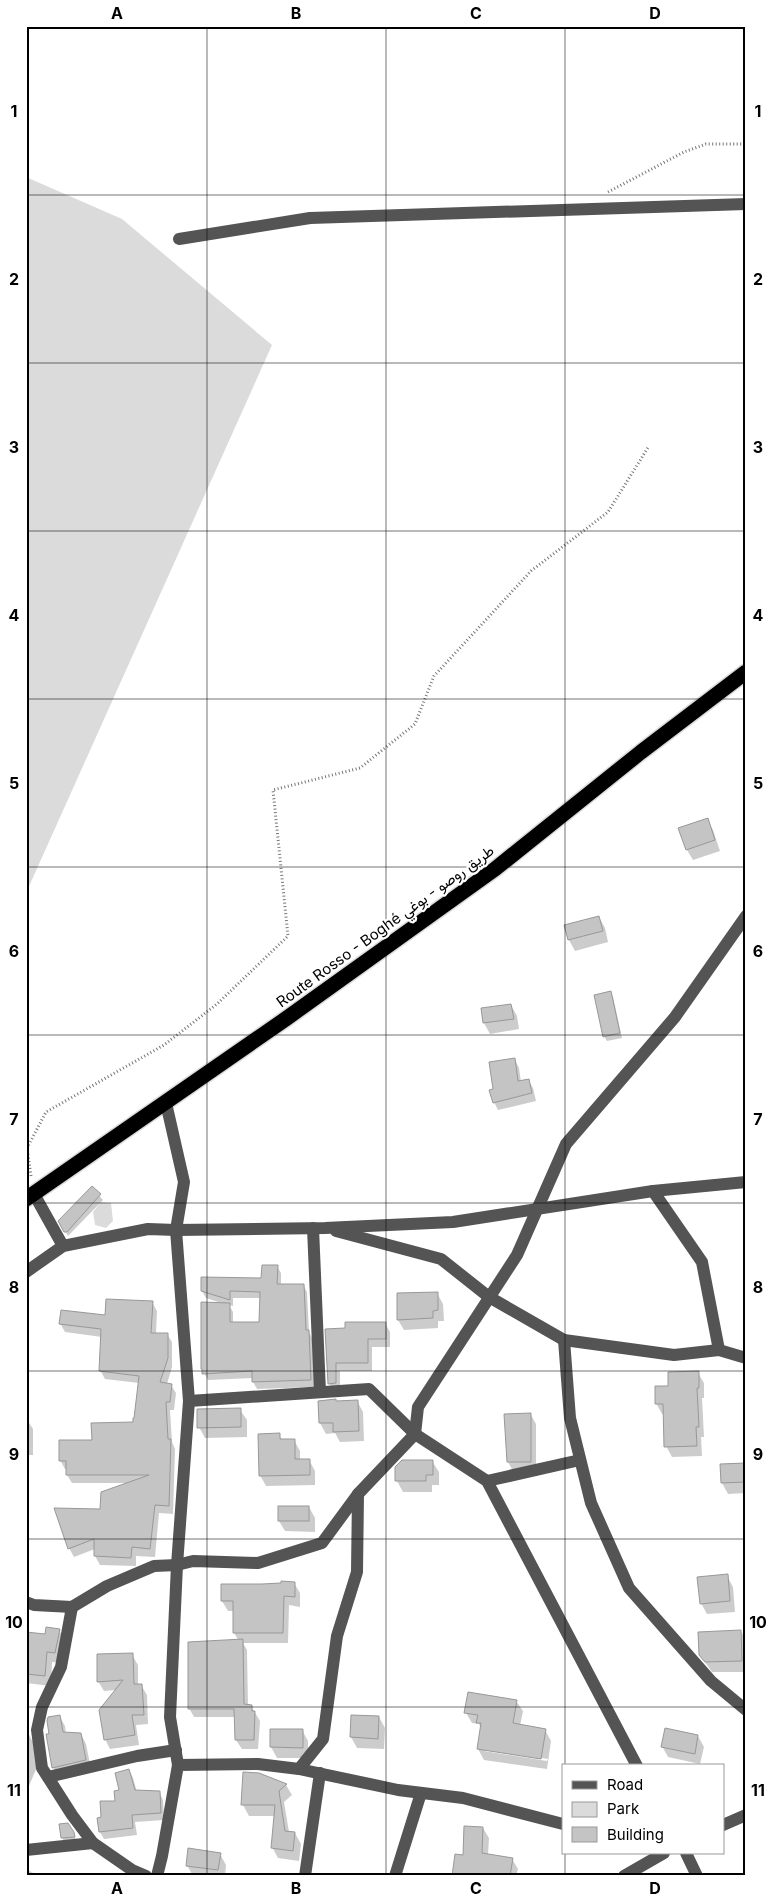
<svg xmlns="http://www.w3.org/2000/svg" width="772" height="1902" font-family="Inter,Vazirmatn,sans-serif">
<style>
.green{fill:#dbdbdb}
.shadow{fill:#0003;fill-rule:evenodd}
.building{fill:#c4c4c4;stroke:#989898}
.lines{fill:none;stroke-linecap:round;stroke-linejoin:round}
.highway-casing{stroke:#dbdbdb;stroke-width:18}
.path{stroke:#767676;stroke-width:3;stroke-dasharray:1 2.5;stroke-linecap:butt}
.minor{stroke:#545454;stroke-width:12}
.highway{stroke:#000;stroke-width:15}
.grid{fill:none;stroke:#000;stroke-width:1;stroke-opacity:0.55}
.labels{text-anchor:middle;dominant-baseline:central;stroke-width:4.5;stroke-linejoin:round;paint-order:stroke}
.street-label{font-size:15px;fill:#000;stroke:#fff}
.neatline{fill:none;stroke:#000;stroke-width:2}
.grid-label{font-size:16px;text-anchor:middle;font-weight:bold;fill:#000}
</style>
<rect width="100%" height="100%" fill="#fff"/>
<!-- green -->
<g class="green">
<path d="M26,177l96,42 150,126 -246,548z"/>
<path d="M101,1202l10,1 2,18 -7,7 -11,-3 -2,-13z"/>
</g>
<!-- shadow -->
<g class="shadow">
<path d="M707,820l6,10 7,21 -27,9 -6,-10z"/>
<path d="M599,917l6,11 3,14 -33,9 -6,-11 -4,-14z"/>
<path d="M611,992l2,5 9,41 -15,3 -3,-5z"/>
<path d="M511,1005l6,11 2,13 -29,5 -6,-11 -2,-14z"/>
<path d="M515,1060l4,8 2,14 7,-2 5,8 3,13 -38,9 -4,-8v-12z"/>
<path d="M92,1187l11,13 -35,36 -8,-15z"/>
<path d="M277,1266l4,7v12h22l4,7 2,40 3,6 3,49 -58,2 -4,-7v-4l-45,2 -4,-7 20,-69 -18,-6 -4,-7 60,-12zM233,1298h28l-1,25h-27v-11l-4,-7 4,1z"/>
<path d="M437,1293l6,11 1,17h-6v7l-34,2 -6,-10z"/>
<path d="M152,1302l5,9 -1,23h11l5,8v25l-5,17 4,1 5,8 -2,17h-4l2,32 3,7 -2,65 -14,-1 -4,44 -19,-1v10l-36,-1 -5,-9v-7l-21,8 -5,-9 32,-38 27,-27h-56l-5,-8v-6h-2l-5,-9 33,-18 41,-18 5,-41 -34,-4 -5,-9 2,-33 -37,-5 -5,-9 46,-7z"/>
<path d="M385,1323l5,9v15h-18v24h-32v20l-6,1 -5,-9 18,-54z"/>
<path d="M698,1373l6,10v15h-2l2,39h-3l1,19 -30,1 -6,-11 -2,-32h-2l-6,-11 13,-16z"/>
<path d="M357,1401l6,11 1,29 -24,1 -5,-9 -9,1 -6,-11z"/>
<path d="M240,1410l7,10v17l-42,1 -6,-11z"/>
<path d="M531,1415l5,9v47h-23l-5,-9z"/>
<path d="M26,1418l7,11v26h-7z"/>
<path d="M279,1435l4,6 11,-1 6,11v9h9l6,11v14l-49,1 -6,-11z"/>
<path d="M432,1461l7,11v13h-7v7h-29l-6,-11z"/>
<path d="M746,1465v28l-18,1 -6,-11 -1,-17z"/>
<path d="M309,1507l6,11v14l-30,-1 -6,-10z"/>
<path d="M727,1576l6,11 2,25 -28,2 -6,-11z"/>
<path d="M294,1583l6,10v14l-11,-2 -1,38h-45l4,7 1,56h3l9,15 -2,28h-16l-6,-9v-23h-42l-5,-9 50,-67 -5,-8v-22h-6l-6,-10z"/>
<path d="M59,1630l6,11 -4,22 -9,-1 -1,24 -25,-3v-50l20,3z"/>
<path d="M741,1631l5,9v32h-34l-12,-17z"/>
<path d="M132,1655l6,10v20h3l6,10 1,29 -12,1 3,20 -29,4 -5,-10 11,-49 -12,1 -6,-10z"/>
<path d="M516,1701l7,10 -3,15 25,4 6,11 -4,28 -63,-9 -6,-11 3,-20 -2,-5 -7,-1 -6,-10zM484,1749l64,10 -1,2 -63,-10z"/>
<path d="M352,1716l27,1 6,11 -1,21 -27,-1 -6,-11z"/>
<path d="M60,1717l5,9 1,8h15l5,10 5,25 -33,8 -5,-10 -3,-32z"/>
<path d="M302,1730l6,11v17h-31l-6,-11z"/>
<path d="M26,1733h2l5,9 4,25 -11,26z"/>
<path d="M698,1736l6,11 -4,17 -32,-7 -6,-11z"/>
<path d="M129,1770l4,8 4,14h22l4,8 1,20 -29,2 2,13 -33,4 -4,-7 -2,-13 4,-1 14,-16z"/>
<path d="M244,1774l42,11 6,10 -8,7 5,30 6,1 6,11 -2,17 -21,-3 -6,-11 3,-31h-26l-6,-11z"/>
<path d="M483,1828l6,10 -1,17 24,4 6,10 -2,7h-62z"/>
<path d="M73,1832l4,10 -12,1 -3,-5z"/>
<path d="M220,1854l6,11 -1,11h-32l-6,-11z"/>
<path d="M28,1870l10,6h-8z"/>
</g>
<!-- building -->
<g class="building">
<path d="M708,818l7,22 -29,10 -8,-22z"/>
<path d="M599,916l4,15 -35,9 -4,-15z"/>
<path d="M611,991l9,42 -17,4 -9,-42z"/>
<path d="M511,1004l3,15 -31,4 -2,-15z"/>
<path d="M515,1058l3,23 11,-2 3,14 -39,10 -4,-13 4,-1 -4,-27z"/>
<path d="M92,1186l9,8 -34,38h-3l-6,-11z"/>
<path d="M262,1265h16l-1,19h27l2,46h3l2,50 -59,2v-11l-50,3v-5h-1v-67l29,1v19h29l1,-30 -30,-1v9l-29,-9v-14l60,1z"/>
<path d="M438,1292v18l-5,1v7l-36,2v-27z"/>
<path d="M106,1299l47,2 -2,32h17v25l-8,24 12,2 -2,18h-4l2,37h3l-2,67 -14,-1 -5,44 -18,-2 -1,11 -37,-2v-17l-26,10 -14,-41 46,1 1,-17 48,-17h-83v-14h-7v-21h33l-1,-17 42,-1v-4h1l5,-42 -40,-5 2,-42 -42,-5 2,-14 44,5z"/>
<path d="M345,1322h41v17h-18v24h-32v20l-8,1 -3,-55 20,-1z"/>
<path d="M699,1371v17h-2l2,39h-3l1,19 -33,1 -1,-43h-8v-18h13v-14z"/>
<path d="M336,1399v2l22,-1 1,31 -26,1v-9h-14l-1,-22z"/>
<path d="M241,1408v19l-44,1v-19z"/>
<path d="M531,1413v49h-24l-3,-48z"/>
<path d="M280,1433v6h15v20h15v16l-51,1 -1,-42z"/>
<path d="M402,1460h31v15h-7v6h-31v-14z"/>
<path d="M746,1463v19l-25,1 -1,-19z"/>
<rect x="278" y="1506" width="31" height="15"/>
<path d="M728,1574l2,27 -30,3 -3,-27z"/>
<path d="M281,1581l14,1v15l-11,-1 -1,37h-50v-32h-12v-17h41l19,-1z"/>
<path d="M46,1627l14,2 -5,24 -8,-1 -2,24 -19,-2v-42l19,2z"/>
<path d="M741,1630l1,31 -37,1 -6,-7 -1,-23z"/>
<path d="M243,1639l1,65 8,1v6h3l-1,29h-19l-1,-31h-46v-67z"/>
<path d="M133,1653l1,31h8l2,31h-12l3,20 -31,5 -5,-30 24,-30 -26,2v-28z"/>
<path d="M468,1692l49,8 -4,23 33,6 -5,30 -64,-10 4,-26h-5l2,-8 -14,-2z"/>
<path d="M60,1715l3,17 18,1 5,27 -34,8 -6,-34h3l-2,-13 1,-4z"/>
<path d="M351,1715l28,1 -1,23 -28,-2z"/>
<path d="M665,1728l33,7 -3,19 -34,-7z"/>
<path d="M270,1729h33v19l-33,-1z"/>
<path d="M129,1769l6,21 25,1 1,22 -29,2 1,13 -34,4 -2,-14 4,-1 -1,-16h15l-1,-10 5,-1 -4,-17z"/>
<path d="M243,1772l16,1 28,11 -8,7 6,40 10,1 -2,19 -22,-3 4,-43h-34z"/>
<path d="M68,1823l6,9 1,5 -14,1 -2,-14z"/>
<path d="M464,1826l19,1 -1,26 31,5 -3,18h-58l3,-22 8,1z"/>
<path d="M188,1848l33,5 -3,17 -32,-4z"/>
</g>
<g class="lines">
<defs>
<path id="highway" d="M26,1199l261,-181 208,-149 146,-117 105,-80"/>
</defs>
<!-- highway casing -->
<use href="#highway" class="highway-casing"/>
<!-- path -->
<g class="path">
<path d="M608,192l76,-40 22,-8h40"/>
<path d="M31,1176l-4,-28 19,-36 118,-67 53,-41 71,-68 -15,-146 87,-22 55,-44 19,-48 97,-105 77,-59 41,-66"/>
</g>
<!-- minor -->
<g class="minor">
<path d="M179,239l131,-21 436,-14"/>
<path d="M166,1103l18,79 -8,48 13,171 -12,164 -7,152 8,48"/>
<path d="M653,1191l49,71 17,88"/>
<path d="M34,1194l29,52"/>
<path d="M313,1228l7,164"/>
<path d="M336,1231l105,28 48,38 75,43 110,15 45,-5 27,8"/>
<path d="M26,1272l37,-26 85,-17 28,1 149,-2 128,-6 200,-31 93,-9"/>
<path d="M564,1340l6,78 21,85 38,85 82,93 35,29"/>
<path d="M189,1401l180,-12 46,45 72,47 150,285"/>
<path d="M487,1481l93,-21"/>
<path d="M26,1602l8,3 38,2 35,-21 47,-20 23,-1 16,-4 65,2 64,-20 36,-49"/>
<path d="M72,1607l-11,60 -19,40 -5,23 5,38 30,47 21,28 39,27 14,6"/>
<path d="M299,1769l99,21 65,8 100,26"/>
<path d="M48,1777l89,-21 39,-6"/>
<path d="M723,1825l23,-10"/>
<path d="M26,1850l67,-7"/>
<path d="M686,1853l11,23"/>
<path d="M157,1876l5,-20 16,-91 80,-1 41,5 24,-30 14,-103 20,-64 1,-78 57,-60 3,-27 99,-152 49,-111 109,-127 71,-101"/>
<path d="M305,1876l15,-103"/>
<path d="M395,1876l26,-83"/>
<path d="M624,1876l40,-23"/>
</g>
<!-- highway -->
<use href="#highway" class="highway"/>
</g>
<!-- grid -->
<path class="grid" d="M207,26v1850M386,26v1850M565,26v1740M26,195h720M26,363h720M26,531h720M26,699h720M26,867h720M26,1035h720M26,1203h720M26,1371h720M26,1539h720M26,1707h720M565,1853v23"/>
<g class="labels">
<!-- street labels -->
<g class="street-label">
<text transform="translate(385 926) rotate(-36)">Route Rosso - Boghé طريق روصو - بوغي</text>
</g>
</g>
<!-- border -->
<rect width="772" height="1902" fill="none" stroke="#ffffff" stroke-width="55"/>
<!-- legend -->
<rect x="562" y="1764" width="162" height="90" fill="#ffffff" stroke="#999999"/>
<rect x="572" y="1781" width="25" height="8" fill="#545454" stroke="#999999"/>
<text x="607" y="1790" font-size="15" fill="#000000">Road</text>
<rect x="572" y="1802" width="25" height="15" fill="#dbdbdb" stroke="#999999"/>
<text x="607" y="1814" font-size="15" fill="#000000">Park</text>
<rect x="572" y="1827" width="25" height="15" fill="#c4c4c4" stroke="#999999"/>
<text x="607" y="1840" font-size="15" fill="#000000">Building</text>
<rect x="28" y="28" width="716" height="1846" class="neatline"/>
<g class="grid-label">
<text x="117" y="19">A</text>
<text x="296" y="19">B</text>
<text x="476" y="19">C</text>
<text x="655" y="19">D</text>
<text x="14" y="117">1</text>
<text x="758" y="117">1</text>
<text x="14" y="285">2</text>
<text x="758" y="285">2</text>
<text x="14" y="453">3</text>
<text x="758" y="453">3</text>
<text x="14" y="621">4</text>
<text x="758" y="621">4</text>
<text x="14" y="789">5</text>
<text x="758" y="789">5</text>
<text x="14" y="957">6</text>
<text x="758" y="957">6</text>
<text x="14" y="1125">7</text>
<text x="758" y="1125">7</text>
<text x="14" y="1293">8</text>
<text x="758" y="1293">8</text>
<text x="14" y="1460">9</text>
<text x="758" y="1460">9</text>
<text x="14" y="1628">10</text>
<text x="758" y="1628">10</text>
<text x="14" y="1796">11</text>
<text x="758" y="1796">11</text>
<text x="117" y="1894">A</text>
<text x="296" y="1894">B</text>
<text x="476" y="1894">C</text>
<text x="655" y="1894">D</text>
</g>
</svg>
